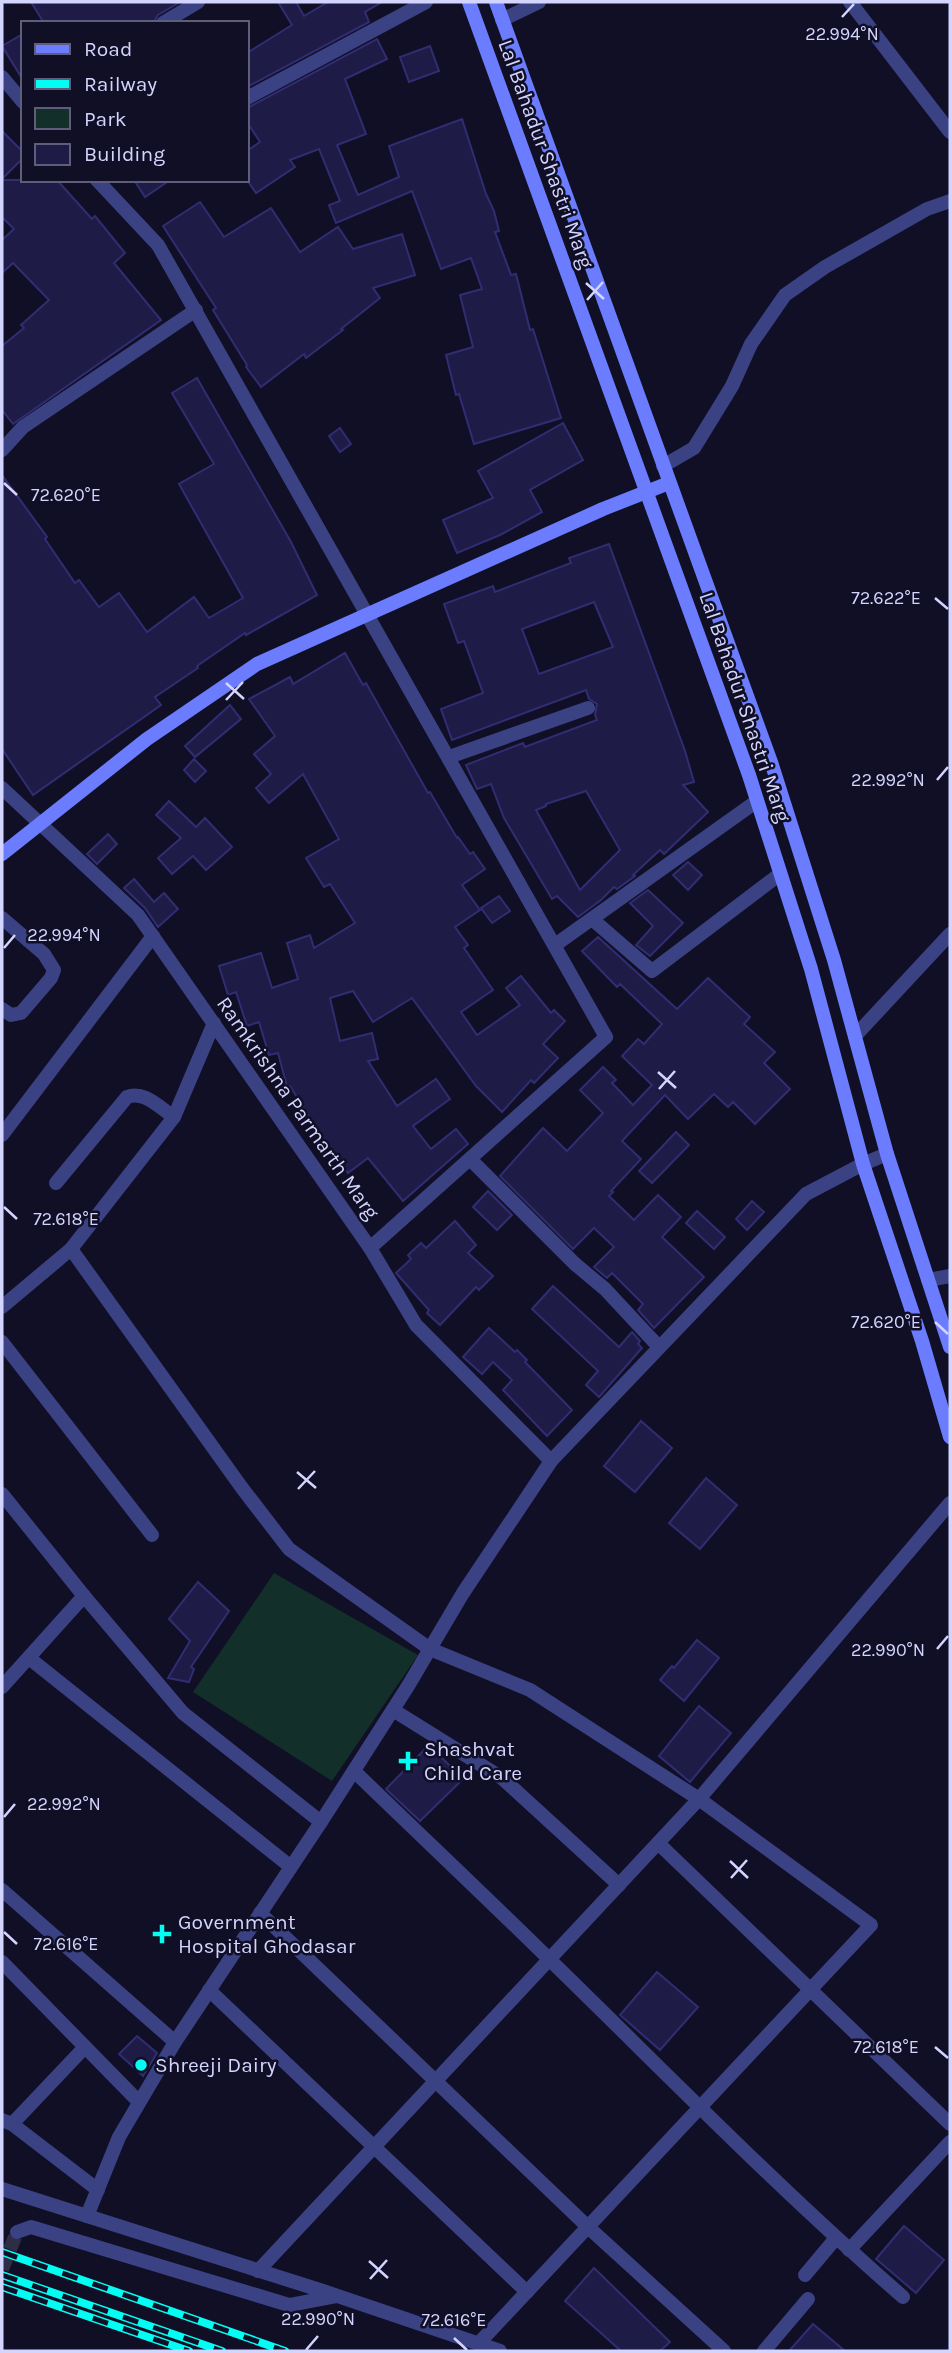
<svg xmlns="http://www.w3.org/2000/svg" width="952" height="2353" font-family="Karla,sans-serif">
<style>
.green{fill:#122f2a}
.building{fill:#1e1b46;stroke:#312d72;stroke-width:2;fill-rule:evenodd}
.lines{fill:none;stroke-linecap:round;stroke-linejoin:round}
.minor-tunnel{stroke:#2d2d46;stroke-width:14;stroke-dasharray:14 7;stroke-linecap:butt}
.minor{stroke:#3a4284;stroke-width:14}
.tertiary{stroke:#3a4284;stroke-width:14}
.secondary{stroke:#6b7cfe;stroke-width:14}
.rail-casing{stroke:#02fdf2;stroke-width:8}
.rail{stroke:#100f25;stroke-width:5;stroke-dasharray:16;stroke-linecap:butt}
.ticks{fill:none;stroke:#d4d5ff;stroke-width:2.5}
.poi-dot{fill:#02fdf2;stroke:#100f25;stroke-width:2.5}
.labels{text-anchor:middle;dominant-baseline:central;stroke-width:5;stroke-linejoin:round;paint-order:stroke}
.street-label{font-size:21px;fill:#d4d5ff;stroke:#100f25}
.poi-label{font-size:21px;fill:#d4d5ff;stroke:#100f25;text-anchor:start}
.ticks-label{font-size:18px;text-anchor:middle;fill:#d4d5ff;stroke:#100f25;stroke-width:5;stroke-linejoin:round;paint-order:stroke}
</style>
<rect width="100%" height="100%" fill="#100f25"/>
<!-- green -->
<path class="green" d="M274,1573l144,82 -86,126 -139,-89z"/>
<!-- building -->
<g class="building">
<path d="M31,2h149l-22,13 -5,8h-109z"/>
<path d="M278,2h18l8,14 24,-14h54l-17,10 4,10 -122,65v-34l45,-28z"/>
<path d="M23,34v46l-21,-34z"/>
<path d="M377,39l10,20 -42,20 21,55 -29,11 21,50 41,-18 -10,-31 73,-27 24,75 8,17 5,20 -4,1 16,43 5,-1 14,56 3,-1 28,89 -87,26 -15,-50 -3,1 -10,-40 27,-8 -13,-52 22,-6 -11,-31 -30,11 -29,-78 -76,32 -7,-18 11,-4 -21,-52 -29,11 5,7 -39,26 -9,-13v-29l13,-9 -13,-20v-14z"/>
<path d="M430,46l9,25 -30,11 -9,-25z"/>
<path d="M2,131l21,21v6l-21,21z"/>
<path d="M2,180h55l35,39 3,-3 30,37 -11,10 47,57 -148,104 -11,-14v-64l22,-18 -3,-3 28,-25 -36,-37 -11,10v-33l12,-11 -12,-12z"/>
<path d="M134,180h36l-25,17z"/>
<path d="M200,202l24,35 47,-29 29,44 38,-25 15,22 49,-15 13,41 -42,13 7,10 -39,31 2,1 -37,28 -2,-4 -43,33 -15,-20 1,-2 -34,-55 3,-2 -53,-82z"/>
<path d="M197,378l94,164 26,53 -71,40 -1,-2 -48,33 1,2 -43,29 6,8 -128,90 -31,-46v-274l45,62 -2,2 30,44 4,-3 20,27 20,-14 28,39 47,-35 15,21 34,-20 -64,-114 35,-20 -42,-71z"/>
<path d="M563,423l20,37 -53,30 12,22 -42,23 -43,18 -14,-33 50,-22 -15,-27z"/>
<path d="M340,428l11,16 -11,8 -11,-16z"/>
<path d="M609,544l76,207 9,31 -11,3 25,27 -44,42 -4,-4 -27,25 2,1 -18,13 -3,-2 -13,13 -23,17 -21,-21 -5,3 -48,-81 -13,-34 -14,5 -11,-24 57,-22 2,4 72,-27 -2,-5 2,-11 -8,-5 -3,-9 -134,50 -11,-31 42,-16 -19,-52 -6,2 -14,-39 49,-18 2,6 76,-29 -2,-5zM594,602l19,45 -74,27 -17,-45zM586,791l34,59 -40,40 -44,-80 10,-4v-2z"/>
<path d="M345,653l18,32 3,-2 62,110 2,-1 27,46 1,-1 12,17 3,-2 12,17 -23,16 18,25 -25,17 13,18 -4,3 29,42 -32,22 16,23 43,-30 -14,-17 15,-12 30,37 3,-3 11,11 -22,23 15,14 -24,25 -3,-3 -29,32 -26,-26 -64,-88 -39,24 -20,-31 -23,7 10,43 32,-8 6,26 -10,2 29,45 39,-27 14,20 -37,27 18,23 25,-20 12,15 -65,57 -35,-43 -20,15 -21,-27 -37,-60 -3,1 -9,-34 -9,2 -10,-33 -12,4 -11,-34 -8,3 -9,-29 42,-13 11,35 26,-9 -11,-36 23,-8 4,13 41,-25 -25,-39 -6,3 -18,-29 33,-19 -36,-65 -34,29 -13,-15 15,-14 -17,-20 21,-18 -26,-37 41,-22 3,7z"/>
<path d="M230,705l11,14 -46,38 -10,-11z"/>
<path d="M194,759l12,12 -11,11 -11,-12z"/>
<path d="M169,801l27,26 9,-9 27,29 -26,23 -13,-14 -21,18 -14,-16 23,-20 -25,-23z"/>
<path d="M108,834l9,10 -20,20 -10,-10z"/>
<path d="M688,862l14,13 -14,15 -15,-15z"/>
<path d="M134,879l20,23 10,-9 14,16 -20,18 -13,-19 -21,-20z"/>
<path d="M648,890l35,33 -33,33 -14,-11 17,-19 -23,-23z"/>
<path d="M499,896l11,15 -18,12 -11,-15z"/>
<path d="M598,937l79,72 31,-31 42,39 -6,7 31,28 -11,11 26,26 -35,35 -22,-22 -5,5 -14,-13 -26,25 -23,-24 -43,46 19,18 -30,32 2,1 -4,4 25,24 24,-25 23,22 -19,20 42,40 -50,51 -16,-18 5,-6 -31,-31 -5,5 -13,-11 20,-20 -20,-19 -21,21 -73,-73 43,-48 24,23 36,-38 -23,-23 23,-23 13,13 -4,3 21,22 19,-20 -30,-29 16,-17 6,5 18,-20 -42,-40 -3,3 -35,-36z"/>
<path d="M676,1132l13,13 -37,38 -13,-12z"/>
<path d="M488,1191l24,24 -15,15 -24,-23z"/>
<path d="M752,1201l12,11 -17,18 -11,-11z"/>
<path d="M697,1211l28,26 -11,12 -28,-26z"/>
<path d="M455,1221l21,24 -8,8 25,23 -14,14 -3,-3 -36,38 -13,-12 2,-3 -33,-37 15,-14 -3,-4 13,-12 5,5z"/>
<path d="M553,1286l66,61 13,-15 8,9 -2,3 4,4 -43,49 -13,-12 12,-14 -66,-62z"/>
<path d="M489,1328l26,24 2,-2 10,10 -2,2 47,48 -25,26 -44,-46 9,-10 -19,-18 -11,12 -19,-17z"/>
<path d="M641,1421l31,27 -37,44 -31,-26z"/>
<path d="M706,1478l31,27 -37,44 -31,-26z"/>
<path d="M198,1582l31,29 -38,56 3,2 -5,13 -21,-4 22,-37 -21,-22z"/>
<path d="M697,1640l22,18 -35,43 -24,-21 12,-14 2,2z"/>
<path d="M699,1706l32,27 -41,49 -31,-26z"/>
<path d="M429,1745l34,34 -43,42 -34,-32z"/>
<path d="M657,1972l41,35 -38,43 -40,-35z"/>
<path d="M137,2036l20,17 -14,23 -24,-22z"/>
<path d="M904,2226l40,34 -28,33 -40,-34z"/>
<path d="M594,2268l76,74 -10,9h-39l-56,-50z"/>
<path d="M813,2324l32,27h-56z"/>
</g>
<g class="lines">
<!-- minor-tunnel -->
<path class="minor-tunnel" d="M2,2269l15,-37"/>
<!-- minor -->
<g class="minor">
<path d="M850,2l100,130"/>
<path d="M502,20l37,-18"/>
<path d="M163,23l35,-21"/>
<path d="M247,98l179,-96"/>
<path d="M2,450l21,-23 173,-117"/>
<path d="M663,466l31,-18 38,-62 19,-42 34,-49 40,-28 102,-58 23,-8"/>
<path d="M449,757l139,-49"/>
<path d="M2,918l42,36 10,16 -3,8 -30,35 -10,2 -9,-6"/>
<path d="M592,919l60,52 128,-97"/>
<path d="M555,945l202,-144"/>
<path d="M2,1135l151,-199"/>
<path d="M470,1159l105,105 30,25 54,58"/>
<path d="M56,1183l71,-86c17,-7 33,11 47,20"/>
<path d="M71,1249l171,239 47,61 141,100 100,41 169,109 172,126 -393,419"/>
<path d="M928,1280l22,-4"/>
<path d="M2,1307l69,-58 103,-132 40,-94"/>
<path d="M2,1342l150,193"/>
<path d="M2,1494l82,102"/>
<path d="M29,1658l262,209"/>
<path d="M2,1687l82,-91 99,117 138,109"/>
<path d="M393,1710l109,68 117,107"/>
<path d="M354,1771c65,63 131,125 195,188 117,114 231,231 354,338"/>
<path d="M658,1843l292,281"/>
<path d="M2,1890l173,152"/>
<path d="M260,1913l328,314 136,124"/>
<path d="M2,1962l137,140"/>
<path d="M209,1990l318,302"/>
<path d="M2,2120l10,4 86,66"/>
<path d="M12,2124l73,-77"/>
<path d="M87,2216l32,-79 56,-95 146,-220 87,-136 55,-93 88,-132"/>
<path d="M17,2232l14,-5 258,78 47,-9"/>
<path d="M849,2250l101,-108"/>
<path d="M258,2271l441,-472 251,-296"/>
<path d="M805,2275l31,-37"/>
<path d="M764,2351l44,-52"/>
</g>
<!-- tertiary -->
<g class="tertiary">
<path d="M2,77l21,25"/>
<path d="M97,180l61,65 448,792 -236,211"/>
<path d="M2,788l136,127 232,333 46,77 135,136 255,-267 57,-30 24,-10"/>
<path d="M855,1036l95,-102"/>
<path d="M2,2189l321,102 177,60"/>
</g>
<!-- secondary -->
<g class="secondary">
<path d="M469,2l280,773 62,194 52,195 59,177 28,96"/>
<path d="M496,2l276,763 62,195 53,194 63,193"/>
<path d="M2,854l145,-115 110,-75 346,-155 66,-26"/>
</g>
<defs>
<g id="rail">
<path d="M2,2252l283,99"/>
<path d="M2,2275l220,76"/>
<path d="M2,2287l187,64"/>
</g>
</defs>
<!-- rail casing -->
<use href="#rail" class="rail-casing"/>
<!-- rail -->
<use href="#rail" class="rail"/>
</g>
<!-- ticks -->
<path class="ticks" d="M842,17l12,-13M586,283l18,16M587,300l16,-18M4,483l13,12M935,598l13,11M226,683l18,16M226,700l17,-18M937,780l11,-13M4,948l11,-13M658,1072l18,16M659,1089l16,-18M4,1207l13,12M935,1322l13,12M297,1472l19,16M298,1489l17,-18M937,1649l11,-13M4,1817l11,-13M730,1861l18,17M731,1878l16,-18M4,1932l13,12M935,2047l13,11M369,2261l19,17M370,2279l17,-19M454,2338l13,12M306,2350l12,-14"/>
<!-- markers -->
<g class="poi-dot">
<path d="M404.5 1750.5h7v7h7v7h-7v7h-7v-7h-7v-7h7z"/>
<path d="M158.5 1923.5h7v7h7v7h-7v7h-7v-7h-7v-7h7z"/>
<circle cx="141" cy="2065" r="7"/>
</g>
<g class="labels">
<!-- street labels -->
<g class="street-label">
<text transform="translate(546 154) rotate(70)">Lal Bahadur Shastri Marg</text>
<text transform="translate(745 707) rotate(71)">Lal Bahadur Shastri Marg</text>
<text transform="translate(298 1108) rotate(55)">Ramkrishna Parmarth Marg</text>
</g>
<!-- poi labels -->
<g class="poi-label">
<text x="424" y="1749">Shashvat<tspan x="424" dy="24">Child Care</tspan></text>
<text x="178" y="1922">Government<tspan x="178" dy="24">Hospital Ghodasar</tspan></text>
<text x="155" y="2065">Shreeji Dairy</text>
</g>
</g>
<g class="ticks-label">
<text x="842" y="40">22.994°N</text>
<text x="66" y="501">72.620°E</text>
<text x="886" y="604">72.622°E</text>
<text x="888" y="786">22.992°N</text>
<text x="64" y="941">22.994°N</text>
<text x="66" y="1225">72.618°E</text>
<text x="886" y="1328">72.620°E</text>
<text x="888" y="1656">22.990°N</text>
<text x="64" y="1810">22.992°N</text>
<text x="66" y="1950">72.616°E</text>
<text x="886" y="2053">72.618°E</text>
<text x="318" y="2325">22.990°N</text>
<text x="454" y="2326">72.616°E</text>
</g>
<!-- border -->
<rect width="952" height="2353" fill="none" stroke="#d4d5ff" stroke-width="7"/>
<!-- legend -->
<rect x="21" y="21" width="228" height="161" fill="#100f25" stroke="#5e5e7c" stroke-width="2"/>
<rect x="35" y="44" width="35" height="10" fill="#6b7cfe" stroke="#5e5e7c" stroke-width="2"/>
<text x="84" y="56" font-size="21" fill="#d4d5ff">Road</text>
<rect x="35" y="79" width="35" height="10" fill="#02fdf2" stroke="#5e5e7c" stroke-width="2"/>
<text x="84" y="91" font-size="21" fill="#d4d5ff">Railway</text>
<rect x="35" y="108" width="35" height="21" fill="#122f2a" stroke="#5e5e7c" stroke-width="2"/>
<text x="84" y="126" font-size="21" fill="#d4d5ff">Park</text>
<rect x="35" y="144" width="35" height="21" fill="#1e1b46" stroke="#5e5e7c" stroke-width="2"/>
<text x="84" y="161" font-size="21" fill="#d4d5ff">Building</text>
</svg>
